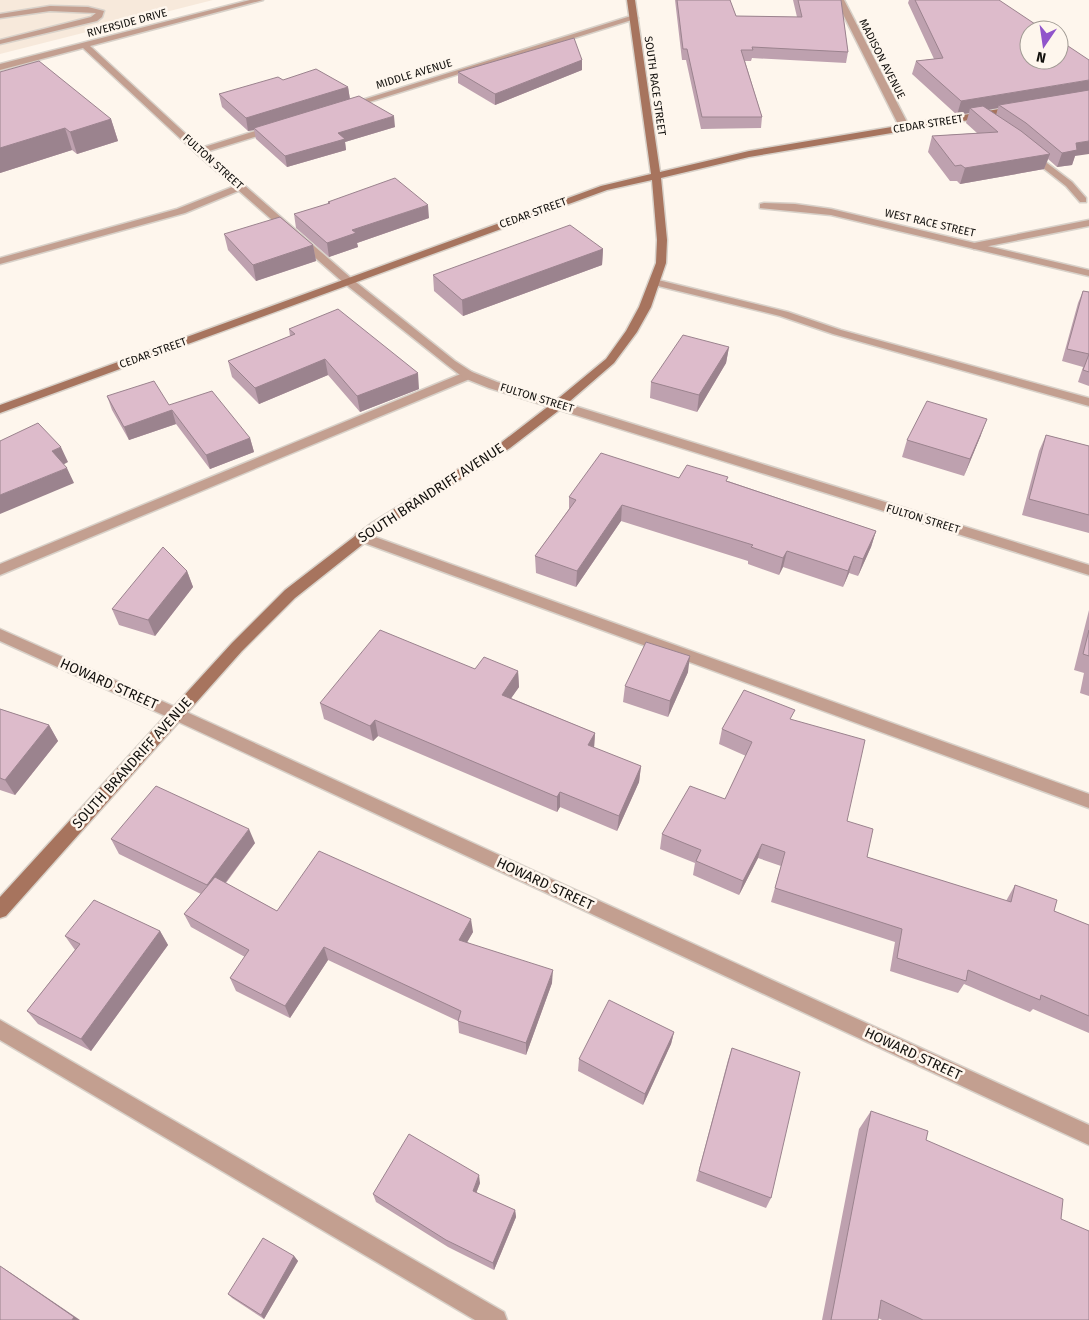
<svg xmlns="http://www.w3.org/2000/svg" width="1089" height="1320" font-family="'Fira Sans',sans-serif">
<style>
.built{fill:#f7e9db}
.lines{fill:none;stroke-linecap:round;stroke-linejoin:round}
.service-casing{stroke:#d8d1c9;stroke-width:3}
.minor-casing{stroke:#d8d1c9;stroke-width:3}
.secondary-casing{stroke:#d8d1c9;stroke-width:3}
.service{fill:#c39f90;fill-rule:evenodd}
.minor{fill:#c39f90;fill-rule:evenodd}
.secondary{fill:#a7745e;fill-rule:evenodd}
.wall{fill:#bea1af;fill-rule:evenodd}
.shaded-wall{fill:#9b838e}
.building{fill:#ddbbcb;stroke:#9b838e}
.labels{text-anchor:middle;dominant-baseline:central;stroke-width:5;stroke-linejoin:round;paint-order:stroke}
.far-street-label{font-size:11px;fill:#12100d;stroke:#fef6ed}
.street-label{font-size:14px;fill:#12100d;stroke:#fef6ed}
</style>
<rect width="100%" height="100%" fill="#fef6ed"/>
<!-- built -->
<path class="built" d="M0,0h213l-213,54z"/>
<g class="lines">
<defs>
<g id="service">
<path d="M50,6l38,1 16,4 -2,6 -5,4 -97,23v-4l91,-23 5,-4 -46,-2 -50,7v-4z"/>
<path d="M1031,151l41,31 14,16v4h-6l-14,-16 -38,-30v-4z"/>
<path d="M240,184l3,1v4l-58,24 -185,51v-6l177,-49z"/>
<path d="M1089,220v6l-115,23 -5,-3 5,-3z"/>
<path d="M654,279l134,33 53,18 248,68v8l-256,-72 -53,-18 -130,-32 -1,-2z"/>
<path d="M468,371l4,1 2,3 -2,3 -472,197v-11z"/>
<path d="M361,532l728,262v14l-733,-268 -2,-3 2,-3z"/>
<path d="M0,1020l504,292 3,8h-32l-475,-280z"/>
</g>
<g id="minor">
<path d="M250,0h13l-173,46 111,102 70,-22h6v4l-71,22 146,127 103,82 17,11 25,10 592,183v10l-600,-187 -25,-10 -17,-13 -103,-82 -148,-130 -113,-105 -83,22v-6z"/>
<path d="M836,0h8l66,128 -2,2 -3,1 -5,-3z"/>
<path d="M631,16l7,2 -288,90 -3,1 -4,-3z"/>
<path d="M764,203l31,1 36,5 258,61v6l-258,-61 -71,-7v-4z"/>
<path d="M0,629l182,81 907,415v20l-919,-427 -170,-77z"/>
</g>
<path id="secondary" d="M627,0h8l25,172 89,-21 268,-45 4,3 -4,3 -268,45 -88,21 6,62 -1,23 -15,44 -14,25 -23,31 -52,45 -52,40 -128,81 -87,69 -53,53 -236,265 -6,2v-21l232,-254 53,-53 87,-67 130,-81 52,-40 52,-43 20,-28 13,-24 17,-44 1,-23 -5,-60 -45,10 -607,223v-8l601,-219 50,-12z"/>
</defs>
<!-- service casing -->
<use href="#service" class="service-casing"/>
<!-- minor casing -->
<use href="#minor" class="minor-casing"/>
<!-- secondary casing -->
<use href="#secondary" class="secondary-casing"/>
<!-- service -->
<use href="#service" class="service"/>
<!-- minor -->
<use href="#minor" class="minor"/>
<!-- secondary -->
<use href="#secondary" class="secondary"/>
</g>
<!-- wall -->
<g class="wall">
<path d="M675,0h55l6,16 61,1 -4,-17h48l7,52 -2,11 -94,-5 -1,3h-6l17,56 -1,11 -60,1 -15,-69h-4z"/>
<path d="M909,0h90l76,156 -3,9 -15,2 -9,-8 -4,10 -84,15 -3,-3h-7l-22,-29 4,-16 45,-3 -11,-10 3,-10 -12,2 -45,-41 4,-13 18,-2 -26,-56zM998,108l-2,7 -8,-5z"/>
<path d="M582,60v10l-87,35 -37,-22v-11z"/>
<path d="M0,72l111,47 7,22 -41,13 -5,-4 -72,23z"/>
<path d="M283,80l65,7 2,12 45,28 -50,15 1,8 -59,17 -31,-28 -2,-9 -6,1 -26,-24 -3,-13z"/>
<path d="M328,202l101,16 -72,25 1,4 -29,10 -33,-29 -2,-14 34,-10z"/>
<path d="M224,234l89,11 3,16 -60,20 -28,-31z"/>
<path d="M603,249l-1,16 -139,51 -29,-25 -1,-16z"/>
<path d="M1083,291l6,1v94l-11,-4 5,-15 -21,-6 16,-58z"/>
<path d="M289,329l130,60 -59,23 -32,-37 -69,29 -27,-27 -4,-16 62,-25z"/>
<path d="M729,347l-3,16 -29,49 -47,-14 1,-16z"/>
<path d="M107,396l62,9 81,33 4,14 -44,17 -34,-45 -47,16 -17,-30z"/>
<path d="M981,435l-17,41 -62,-19 5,-17z"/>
<path d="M1046,435l43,11v87l-67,-18 17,-64z"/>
<path d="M679,478l49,3 148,50 -5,16 -13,29 -9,-3 -6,14 -60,-20 -4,8 -31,-11v-3l-127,-40 -45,66 -40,-14 -1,-17 34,-47v-12z"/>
<path d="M187,571l6,16 -38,49 -36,-11 -7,-16z"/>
<path d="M1089,610v86l-9,-3 4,-20 -10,-3z"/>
<path d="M475,669l43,2 1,16 -8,11 84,35 -1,15 47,18 -2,16 -22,49 -57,-24 -3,5 -179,-76 -5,5 -49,-22 -4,-16z"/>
<path d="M688,672l-20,45 -45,-15 2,-16z"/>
<path d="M0,709l49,16 9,16 -43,54 -15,-5z"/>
<path d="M792,720l75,137 139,44 9,-16 39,26 35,14v108l-56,-24 -3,3 -66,-28 -6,9 -68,-22 5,-29 -124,-40 10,-36 -23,-8 -19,37 -46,-20 2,-12 -35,-14 2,-15 63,-35 21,-43 -27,-12 3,-15z"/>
<path d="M111,839l144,4 -29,40 51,28 196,21 -6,10 85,41 -26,72 -67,-22 -1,-12 -130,-61 -38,58 -54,-27 -6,-13 15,-21 -54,-30 -7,-13 17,-20 -82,-40z"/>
<path d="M160,931l8,14 -77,106 -53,-27 -11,-13 48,-61 -10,-14z"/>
<path d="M674,1032l-3,12 -28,61 -65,-34 1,-12z"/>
<path d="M732,1048l39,150 -5,10 -70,-27 32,-121z"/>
<path d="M871,1111l55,29 135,79 28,101h-207l-4,-2v2h-56l37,-191z"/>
<path d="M480,1183l-4,10 39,17 1,7 -22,53 -46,-23 -72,-45 -3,-8z"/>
<path d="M294,1256l4,5 -34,58 -32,-21 -4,-4z"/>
</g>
<!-- shaded-wall -->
<g class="shaded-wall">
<path d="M582,60v10l-87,35v-11z"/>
<path d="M1089,80v12l-90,13 -1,3 -23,4 -5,-4 -1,5 -12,2 4,-14z"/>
<path d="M348,87l2,13 -96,28v2l-6,1 -2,-13z"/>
<path d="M394,116l1,11 -50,15 1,8 -59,17 -2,-11 53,-23z"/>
<path d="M111,119l7,22 -41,13 -7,-22z"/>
<path d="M65,128l7,22 -72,23v-25z"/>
<path d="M1089,141v13l-14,2 -3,9 -15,2 5,-14 14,-10z"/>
<path d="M1050,154l-6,15 -84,15 5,-16z"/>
<path d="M428,205l1,13 -72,25 1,4 -29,10 -2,-14 25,-13z"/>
<path d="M313,245l3,16 -60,20 -3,-16z"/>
<path d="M603,249l-1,16 -139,51 -1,-16z"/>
<path d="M729,347l-3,16 -29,49 2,-17z"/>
<path d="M325,359l3,16 -69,29 -4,-16z"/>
<path d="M418,373l1,16 -59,23 -3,-16z"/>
<path d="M172,410l4,14 -47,16 -5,-13z"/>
<path d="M987,419l-6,16 -17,41 6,-17z"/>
<path d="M250,438l4,14 -44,17 -4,-14z"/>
<path d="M61,447l7,15 -9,5 -7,-16z"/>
<path d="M67,468l7,15 -74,31v-19z"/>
<path d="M622,505l-1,16 -45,66 1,-16z"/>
<path d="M876,531l-5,16 -13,29 5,-17z"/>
<path d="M787,551l-4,16 -4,8 4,-17z"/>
<path d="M854,556l-5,17 -6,14 5,-16z"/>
<path d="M187,571l6,16 -38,49 -7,-16z"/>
<path d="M690,656l-2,16 -20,45 2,-16z"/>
<path d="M518,671l1,16 -16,23 -1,-15z"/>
<path d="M375,720l3,16 -5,5 -3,-15z"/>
<path d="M49,725l9,16 -43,54 -10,-15z"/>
<path d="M595,733l-1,15 -6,-3z"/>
<path d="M641,766l-2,16 -22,49 2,-15z"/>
<path d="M560,792v15l-3,5v-15z"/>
<path d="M249,829l6,14 -42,56 -6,-14z"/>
<path d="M762,844l-4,14 -19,37 4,-14z"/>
<path d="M471,919l2,13 -12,21 -2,-13z"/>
<path d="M160,931l8,14 -77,106 -10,-12z"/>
<path d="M324,947l4,13 -38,58 -5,-12z"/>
<path d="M553,970l-1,13 -26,72v-12z"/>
<path d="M674,1032l-3,12 -28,61 2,-11z"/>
<path d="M479,1175l1,8 -6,16 -1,-8z"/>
<path d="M515,1210l1,7 -22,53 -1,-7z"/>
<path d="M294,1256l4,5 -34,58 -3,-4z"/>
<path d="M0,1266l11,7 69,47h-8z"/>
</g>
<!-- building -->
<g class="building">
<path d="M677,0h53l6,16 66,1 -4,-17h43l7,52 -96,-5 1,3h-12l21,67h-60l-15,-68h-4z"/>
<path d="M915,0h84l45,30h-15v30h30v-20l30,20v20l-128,21 -45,-40 27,-3z"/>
<path d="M574,38l8,22 -87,34 -37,-22z"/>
<path d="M39,61l72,58 -41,13 -5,-4 -65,20v-76z"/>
<path d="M316,69l32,18 -102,31 -27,-24 59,-17 5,3z"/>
<path d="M1089,90v51l-13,2 1,7 -15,3 -36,-30 -27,-18z"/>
<path d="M359,96l35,20 -56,17 7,6 -60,17 -31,-28z"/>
<path d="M983,106l38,25 29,23 -85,14 -4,-3 -6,1 -23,-30 66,-4 -28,-24z"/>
<path d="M395,178l33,27 -76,25 4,3 -29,10 -33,-29 36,-11 -2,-1z"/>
<path d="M280,217l33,28 -60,20 -29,-31z"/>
<path d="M570,225l33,24 -141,51 -29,-25z"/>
<path d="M1083,291l6,1v80l-6,-2 6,-16 -22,-5z"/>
<path d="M338,309l80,64 -61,23 -32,-37 -70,29 -27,-27 67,-27 -6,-5z"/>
<path d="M683,335l46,12 -30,48 -48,-13z"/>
<path d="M154,381l15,24 43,-14 38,47 -44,17 -34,-45 -48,17 -17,-31z"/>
<path d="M927,401l60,18 -17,40 -63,-19z"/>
<path d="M38,423l23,24 -9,4 15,17 -67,27v-54z"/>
<path d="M1046,435l43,11v69l-60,-16z"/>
<path d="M601,453l78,25 8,-13 41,12 -2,4 150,50 -13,28 -9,-3 -6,15 -61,-20 -4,7 -32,-11 2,-2 -131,-40 -45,66 -42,-15 41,-56 -7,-3z"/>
<path d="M163,547l24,24 -39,49 -36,-11z"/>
<path d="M380,630l95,39 9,-12 34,14 -16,24 93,38 -7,12 53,21 -22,50 -59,-24 -3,5 -182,-77 -5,6 -50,-23z"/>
<path d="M1089,630v26l-6,-2z"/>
<path d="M646,642l44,14 -20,45 -45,-15z"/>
<path d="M744,690l51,20 -5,9 75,21 -18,81 26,8 -6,28 144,45 4,-17 42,15 -3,11 35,14v91l-48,-21 -1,5 -72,-30 -2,11 -69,-23 5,-29 -127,-41 10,-36 -23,-8 -19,37 -47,-20 5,-11 -39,-16 28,-48 35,13 27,-57 -30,-13z"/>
<path d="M0,709l49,16 -44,55 -5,-2z"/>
<path d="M156,786l93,43 -42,56 -96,-46z"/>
<path d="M319,851l152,68 -12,21 94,30 -27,73 -68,-22 3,-10 -137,-64 -39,59 -55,-28 19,-28 -65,-36 31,-37 62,34z"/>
<path d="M94,900l66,31 -79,108 -54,-28 53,-67 -15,-8z"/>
<path d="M609,1000l65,32 -29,62 -66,-35z"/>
<path d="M732,1048l68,24 -29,126 -72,-27z"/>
<path d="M871,1111l57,20 -2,9 137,59 -2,20 28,12v89h-166l-42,-20 -3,20h-47z"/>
<path d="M409,1134l70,41 -6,16 42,19 -22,53 -47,-23 -73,-46z"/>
<path d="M263,1238l31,18 -33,59 -33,-21z"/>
<path d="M0,1266l74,51 -2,3h-72z"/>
</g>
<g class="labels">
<!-- far-street labels -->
<g class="far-street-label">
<text transform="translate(127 23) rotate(-15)">RIVERSIDE DRIVE</text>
<text transform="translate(882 59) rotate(63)">MADISON AVENUE</text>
<text transform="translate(414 74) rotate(-17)">MIDDLE AVENUE</text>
<text transform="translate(655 86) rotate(82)">SOUTH RACE STREET</text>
<text transform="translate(928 124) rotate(-9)">CEDAR STREET</text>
<text transform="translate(213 162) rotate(42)">FULTON STREET</text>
<text transform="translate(533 213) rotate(-20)">CEDAR STREET</text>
<text transform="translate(930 223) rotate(13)">WEST RACE STREET</text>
<text transform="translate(153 353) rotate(-20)">CEDAR STREET</text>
<text transform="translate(537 398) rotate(17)">FULTON STREET</text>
<text transform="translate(923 519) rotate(17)">FULTON STREET</text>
</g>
<!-- street labels -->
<g class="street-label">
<text transform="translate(431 493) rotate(-33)">SOUTH BRANDRIFF AVENUE</text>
<text transform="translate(109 684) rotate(24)">HOWARD STREET</text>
<text transform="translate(132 763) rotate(-48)">SOUTH BRANDRIFF AVENUE</text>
<text transform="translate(545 884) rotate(25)">HOWARD STREET</text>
<text transform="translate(913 1054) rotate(25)">HOWARD STREET</text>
</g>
</g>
<!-- north arrow -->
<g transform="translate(1044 45) rotate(193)"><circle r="24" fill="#fef6ed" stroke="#a09a93"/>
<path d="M0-4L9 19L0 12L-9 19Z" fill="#9054cb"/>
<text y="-8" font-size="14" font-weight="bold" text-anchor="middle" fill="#12100d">N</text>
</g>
</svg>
